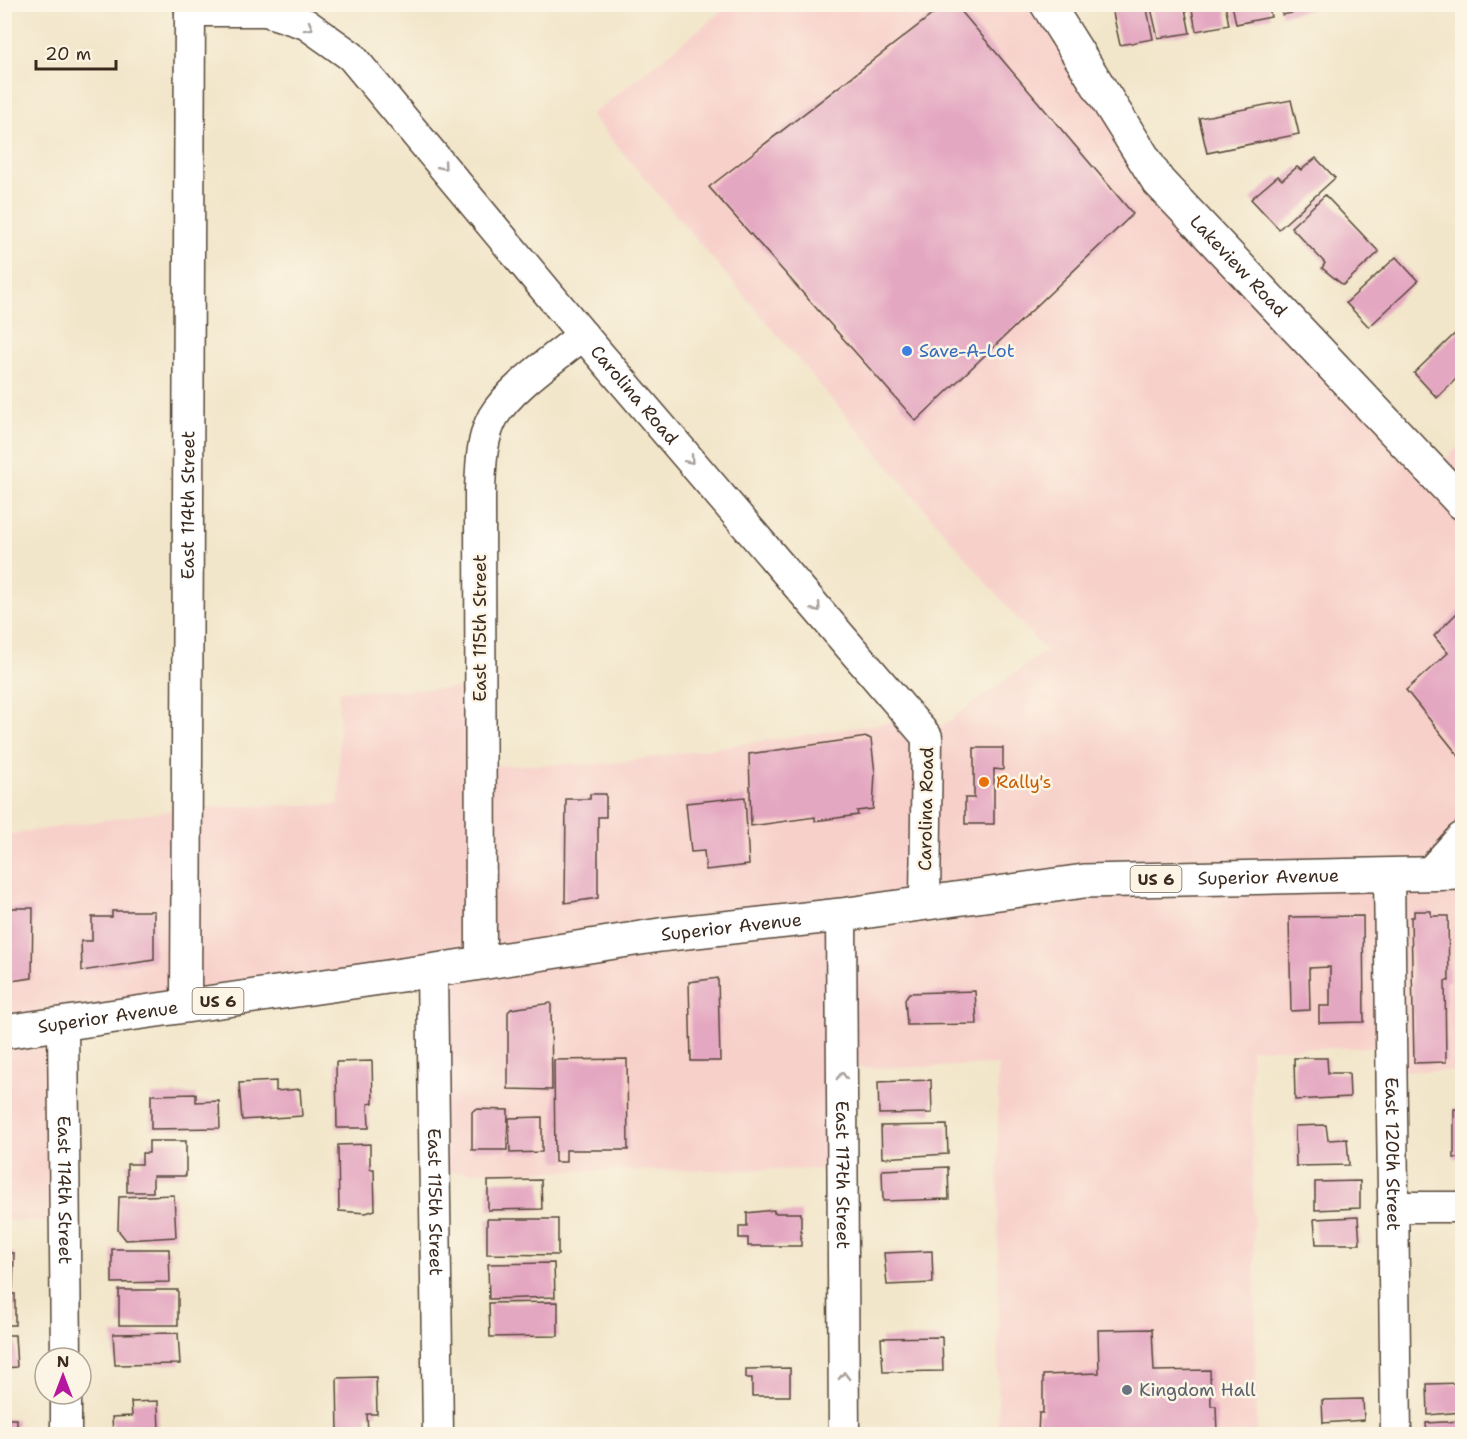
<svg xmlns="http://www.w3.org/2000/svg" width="1467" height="1439" font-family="'Shantell Sans',sans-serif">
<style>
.built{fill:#f7d0ca}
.building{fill:#e4a7c1}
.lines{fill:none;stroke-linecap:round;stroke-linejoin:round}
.street-casing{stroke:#564638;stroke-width:33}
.secondary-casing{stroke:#564638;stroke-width:36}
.primary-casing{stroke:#564638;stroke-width:36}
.street{stroke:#fff;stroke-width:30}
.secondary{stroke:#fff;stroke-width:33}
.primary{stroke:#fff;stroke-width:33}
.oneway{stroke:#a79f9a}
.shop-dot{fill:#3f7fe0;stroke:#fcf5e5;stroke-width:2}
.food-dot{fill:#e8710a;stroke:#fcf5e5;stroke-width:2}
.worship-dot{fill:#6b7280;stroke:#fcf5e5;stroke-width:2}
.labels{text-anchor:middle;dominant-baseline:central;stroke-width:5;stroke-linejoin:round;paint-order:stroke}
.shield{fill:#fcf5e5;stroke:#75675a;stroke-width:1.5}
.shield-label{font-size:16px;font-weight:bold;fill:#3b2a1e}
.street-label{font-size:18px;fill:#3b2a1e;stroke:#fcf5e5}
.shop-label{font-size:18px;fill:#366cbe;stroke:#fcf5e5;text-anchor:start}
.food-label{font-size:18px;fill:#c56008;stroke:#fcf5e5;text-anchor:start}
.worship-label{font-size:18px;fill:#5b616d;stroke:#fcf5e5;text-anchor:start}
</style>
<rect width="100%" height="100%" fill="#fcf5e5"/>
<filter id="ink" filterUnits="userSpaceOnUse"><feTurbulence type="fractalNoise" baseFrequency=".0167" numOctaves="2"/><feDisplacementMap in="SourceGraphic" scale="12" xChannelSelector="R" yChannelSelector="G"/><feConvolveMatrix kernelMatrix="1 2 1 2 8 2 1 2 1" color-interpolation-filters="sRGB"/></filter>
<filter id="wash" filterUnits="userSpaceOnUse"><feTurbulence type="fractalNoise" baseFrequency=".008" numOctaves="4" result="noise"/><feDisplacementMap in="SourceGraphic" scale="24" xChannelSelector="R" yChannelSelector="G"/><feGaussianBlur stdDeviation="1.35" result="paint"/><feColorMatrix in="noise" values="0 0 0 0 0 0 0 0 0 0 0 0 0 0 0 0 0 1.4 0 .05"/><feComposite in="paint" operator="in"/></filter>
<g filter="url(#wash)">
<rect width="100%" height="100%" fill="#f2e6ca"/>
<!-- built -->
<path class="built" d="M730,5h317l111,176 274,290 30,-27v627h-72v-24l-139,2 6,385h-259v-369l-156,4v100l-406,3 -4,-202 -369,54 2,197h-60l-1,-386 183,-27 152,-4v-113l142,-3v78l132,-3 300,-44 15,17 117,-85 -454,-536z"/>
<g id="blocks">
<!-- building -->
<g class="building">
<path d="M946,4h9l178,210 -217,207 -207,-234z"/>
<path d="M1111,4h35l7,35 -33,6z"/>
<path d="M1150,4h34l6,29 -32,5z"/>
<path d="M1191,4h34l4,21 -33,6z"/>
<path d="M1232,4h36l3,13 -35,7z"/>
<path d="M1279,4h34l1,5 -32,6z"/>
<path d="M1291,100l8,34 -92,19 -8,-35z"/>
<path d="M1316,158l19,20 -56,51 -28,-30 27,-23 4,4 15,-13 4,3z"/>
<path d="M1325,195l54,57 -36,33 -21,-17 3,-5 -34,-36z"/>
<path d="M1396,257l22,24 -49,46 -23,-24z"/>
<path d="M1462,327v46l-25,25 -23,-25z"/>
<path d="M1462,608v152l-56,-70 42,-37 -14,-17z"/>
<path d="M867,737l4,2 4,34 -2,36 -16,2 1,4 -43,6v-4l-64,9 -2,-72z"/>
<path d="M974,748h29v22l-9,-1v55h-29v-26h9z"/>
<path d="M590,794h16v23h-8v81l-33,5 1,-104h24z"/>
<path d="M745,797l4,68 -43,5 -2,-19 -13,1 -5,-49z"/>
<path d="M4,908h29l-1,70 -28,4z"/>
<path d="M112,911h42v49l-72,11 -1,-30h11v-24h20z"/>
<path d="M1414,911h17v5h17l1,65h-4l1,81 -32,1 -3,-146h3z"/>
<path d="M1363,916l1,106 -45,1v-17h11v-39l-21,1 1,42 -19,1 -2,-94z"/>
<path d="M718,978l2,83h-29l-2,-79z"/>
<path d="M975,991l2,33 -70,1 -2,-26 4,-6z"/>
<path d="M551,1003l1,87 -44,-1v-77l3,-3z"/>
<path d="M1294,1058h33l1,15h21l1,24 -55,3z"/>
<path d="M627,1059l1,91h-62v12h-11l-1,-102z"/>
<path d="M372,1061l1,42 -5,1 1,24h-32l-1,-66z"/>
<path d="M931,1080l1,33 -53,1 -1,-32z"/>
<path d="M276,1081v10l24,-2 2,27 -60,4 -3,-37z"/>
<path d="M196,1094v8l23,-1 1,27 -69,1v-34z"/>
<path d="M475,1109l33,1 -1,40h-35v-38z"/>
<rect x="1454" y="1109" width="8" height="49"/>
<path d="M542,1117v35l-32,1 -1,-35z"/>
<path d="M947,1125l1,29 -66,4 -1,-32z"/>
<path d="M1326,1125l2,15 19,-1 2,26 -53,1 -1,-40z"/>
<path d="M149,1141h37v35h-33v16h-26v-28h15v-11h7z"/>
<path d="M370,1144v25h4l1,41 -9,3 -27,-2 -1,-66z"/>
<path d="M948,1167l1,32 -66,2 -1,-31z"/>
<path d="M541,1180l1,29 -54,1v-29z"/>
<path d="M1360,1181v27l-45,2v-28z"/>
<path d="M174,1195l2,42 -50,3 -8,-10 1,-33z"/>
<path d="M774,1210v3h27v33h-53v-8h-9v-12h8v-13z"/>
<path d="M1358,1217l2,27h-44l-2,-25z"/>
<path d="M487,1219h71v36l-71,-1z"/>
<path d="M112,1249h57l1,33 -58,1z"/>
<path d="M932,1251l1,32 -46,2 -3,-32z"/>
<path d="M4,1253h10l-1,35h-9z"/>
<path d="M554,1263l1,34 -66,2 -1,-35z"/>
<rect x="119" y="1290" width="59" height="35"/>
<rect x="4" y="1294" width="11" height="31"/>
<path d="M558,1302v34l-68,1 -1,-34z"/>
<path d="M1152,1329l2,42 56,-1 1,36h5l1,28h-179l1,-21h4v-38l56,-2 -1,-43z"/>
<path d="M178,1333l2,31 -65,1 -2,-31z"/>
<path d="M4,1335h11l2,32 -13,1z"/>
<path d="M942,1337l1,34 -60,1 -2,-34z"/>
<path d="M790,1368v28h-38v-18h-6v-9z"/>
<path d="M376,1377l1,37h-10l1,20h-30l-1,-56z"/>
<path d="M1462,1383v29l-34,3 -1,-31z"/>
<path d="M1363,1399l1,21 -41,3 -1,-23z"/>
<path d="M158,1401l1,33h-46l-1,-17 20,-1 -1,-14z"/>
<rect x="4" y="1419" width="13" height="15"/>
<path d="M1462,1421v13h-35l-1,-11z"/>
</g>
</g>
</g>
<g filter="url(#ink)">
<use href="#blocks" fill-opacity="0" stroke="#564638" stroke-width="1.5"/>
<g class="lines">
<defs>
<g id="street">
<path id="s1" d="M190,11h76l40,13 45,32 232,279 344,402 -2,165"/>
<path id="s2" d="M1389,874l7,560"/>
<path id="s3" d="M841,915l3,519"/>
<path d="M481,963l-1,-472c1,-25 1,-52 13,-74 18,-30 62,-59 90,-82"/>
<path id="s4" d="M432,971l6,463"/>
<path id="s5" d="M186,1005l4,-1001"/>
<path id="s6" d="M63,1024l3,334"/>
<path d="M1392,1207h70"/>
<path d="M66,1394v40"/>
</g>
<g id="secondary">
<path id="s7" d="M1047,4l111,177 304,322"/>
<path d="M1431,873l31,-34"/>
</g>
<g id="primary">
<path id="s8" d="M4,1032l432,-62 224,-35 181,-20 243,-34 378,-8"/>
</g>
</defs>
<!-- street casing -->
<use href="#street" class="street-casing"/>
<!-- secondary casing -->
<use href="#secondary" class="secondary-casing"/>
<!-- primary casing -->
<use href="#primary" class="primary-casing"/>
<!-- street -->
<use href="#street" class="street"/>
<!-- secondary -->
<use href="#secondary" class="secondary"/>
<!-- primary -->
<use href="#primary" class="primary"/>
</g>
<!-- one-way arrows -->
<defs><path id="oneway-chevron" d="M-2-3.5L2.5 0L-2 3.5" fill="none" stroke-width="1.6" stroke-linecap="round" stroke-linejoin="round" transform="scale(1.5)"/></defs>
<g class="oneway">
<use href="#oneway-chevron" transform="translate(309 27) rotate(29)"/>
<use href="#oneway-chevron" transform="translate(443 166) rotate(50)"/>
<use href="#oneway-chevron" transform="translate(690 460) rotate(49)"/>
<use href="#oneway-chevron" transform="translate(817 608) rotate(49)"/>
<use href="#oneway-chevron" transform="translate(842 1076) rotate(-90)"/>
<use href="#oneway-chevron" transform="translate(844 1376) rotate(-90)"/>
</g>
</g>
<!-- markers -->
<circle class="shop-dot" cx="907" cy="351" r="6"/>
<circle class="food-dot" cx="984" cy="782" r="6"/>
<circle class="worship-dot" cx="1127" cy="1390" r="6"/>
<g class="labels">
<!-- shield labels -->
<g class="shield">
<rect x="1130.5" y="866" width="51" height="26" rx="4.5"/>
<rect x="192.5" y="988" width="51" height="26" rx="4.5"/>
</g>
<g class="shield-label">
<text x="1156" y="879">US 6</text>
<text x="218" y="1001">US 6</text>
</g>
<!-- street labels -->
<g class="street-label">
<text stroke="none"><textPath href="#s7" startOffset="326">Lakeview Road</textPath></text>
<text stroke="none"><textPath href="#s1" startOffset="615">Carolina Road</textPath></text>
<text stroke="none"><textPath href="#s5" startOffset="500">East 114th Street</textPath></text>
<text transform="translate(480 628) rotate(-90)">East 115th Street</text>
<text transform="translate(926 809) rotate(-89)">Carolina Road</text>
<text stroke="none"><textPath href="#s8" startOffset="1275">Superior Avenue</textPath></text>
<text stroke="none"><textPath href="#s8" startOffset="735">Superior Avenue</textPath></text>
<text stroke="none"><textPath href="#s8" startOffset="105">Superior Avenue</textPath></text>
<text stroke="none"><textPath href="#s2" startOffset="280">East 120th Street</textPath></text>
<text stroke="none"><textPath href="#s3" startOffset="260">East 117th Street</textPath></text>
<text stroke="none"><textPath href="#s6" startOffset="166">East 114th Street</textPath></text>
<text stroke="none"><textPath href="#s4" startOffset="231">East 115th Street</textPath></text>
</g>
<!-- shop labels -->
<g class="shop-label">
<text x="919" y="351">Save-A-Lot</text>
</g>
<!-- food labels -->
<g class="food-label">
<text x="996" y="782">Rally's</text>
</g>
<!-- worship labels -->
<g class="worship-label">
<text x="1139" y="1390">Kingdom Hall</text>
</g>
</g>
<!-- margin -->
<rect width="1467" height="1439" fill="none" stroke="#fcf5e5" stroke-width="24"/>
<!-- north arrow -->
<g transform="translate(63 1376)"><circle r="28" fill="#fcf5e5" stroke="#afa495" stroke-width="1.5"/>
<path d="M0-4.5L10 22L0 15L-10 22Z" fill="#b5179e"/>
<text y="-9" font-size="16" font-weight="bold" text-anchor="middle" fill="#3b2a1e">N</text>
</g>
<!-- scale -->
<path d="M36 60v9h80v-9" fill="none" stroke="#3b2a1e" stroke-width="3"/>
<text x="45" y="60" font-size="18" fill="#3b2a1e" stroke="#fcf5e5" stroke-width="4.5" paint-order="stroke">20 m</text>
</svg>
